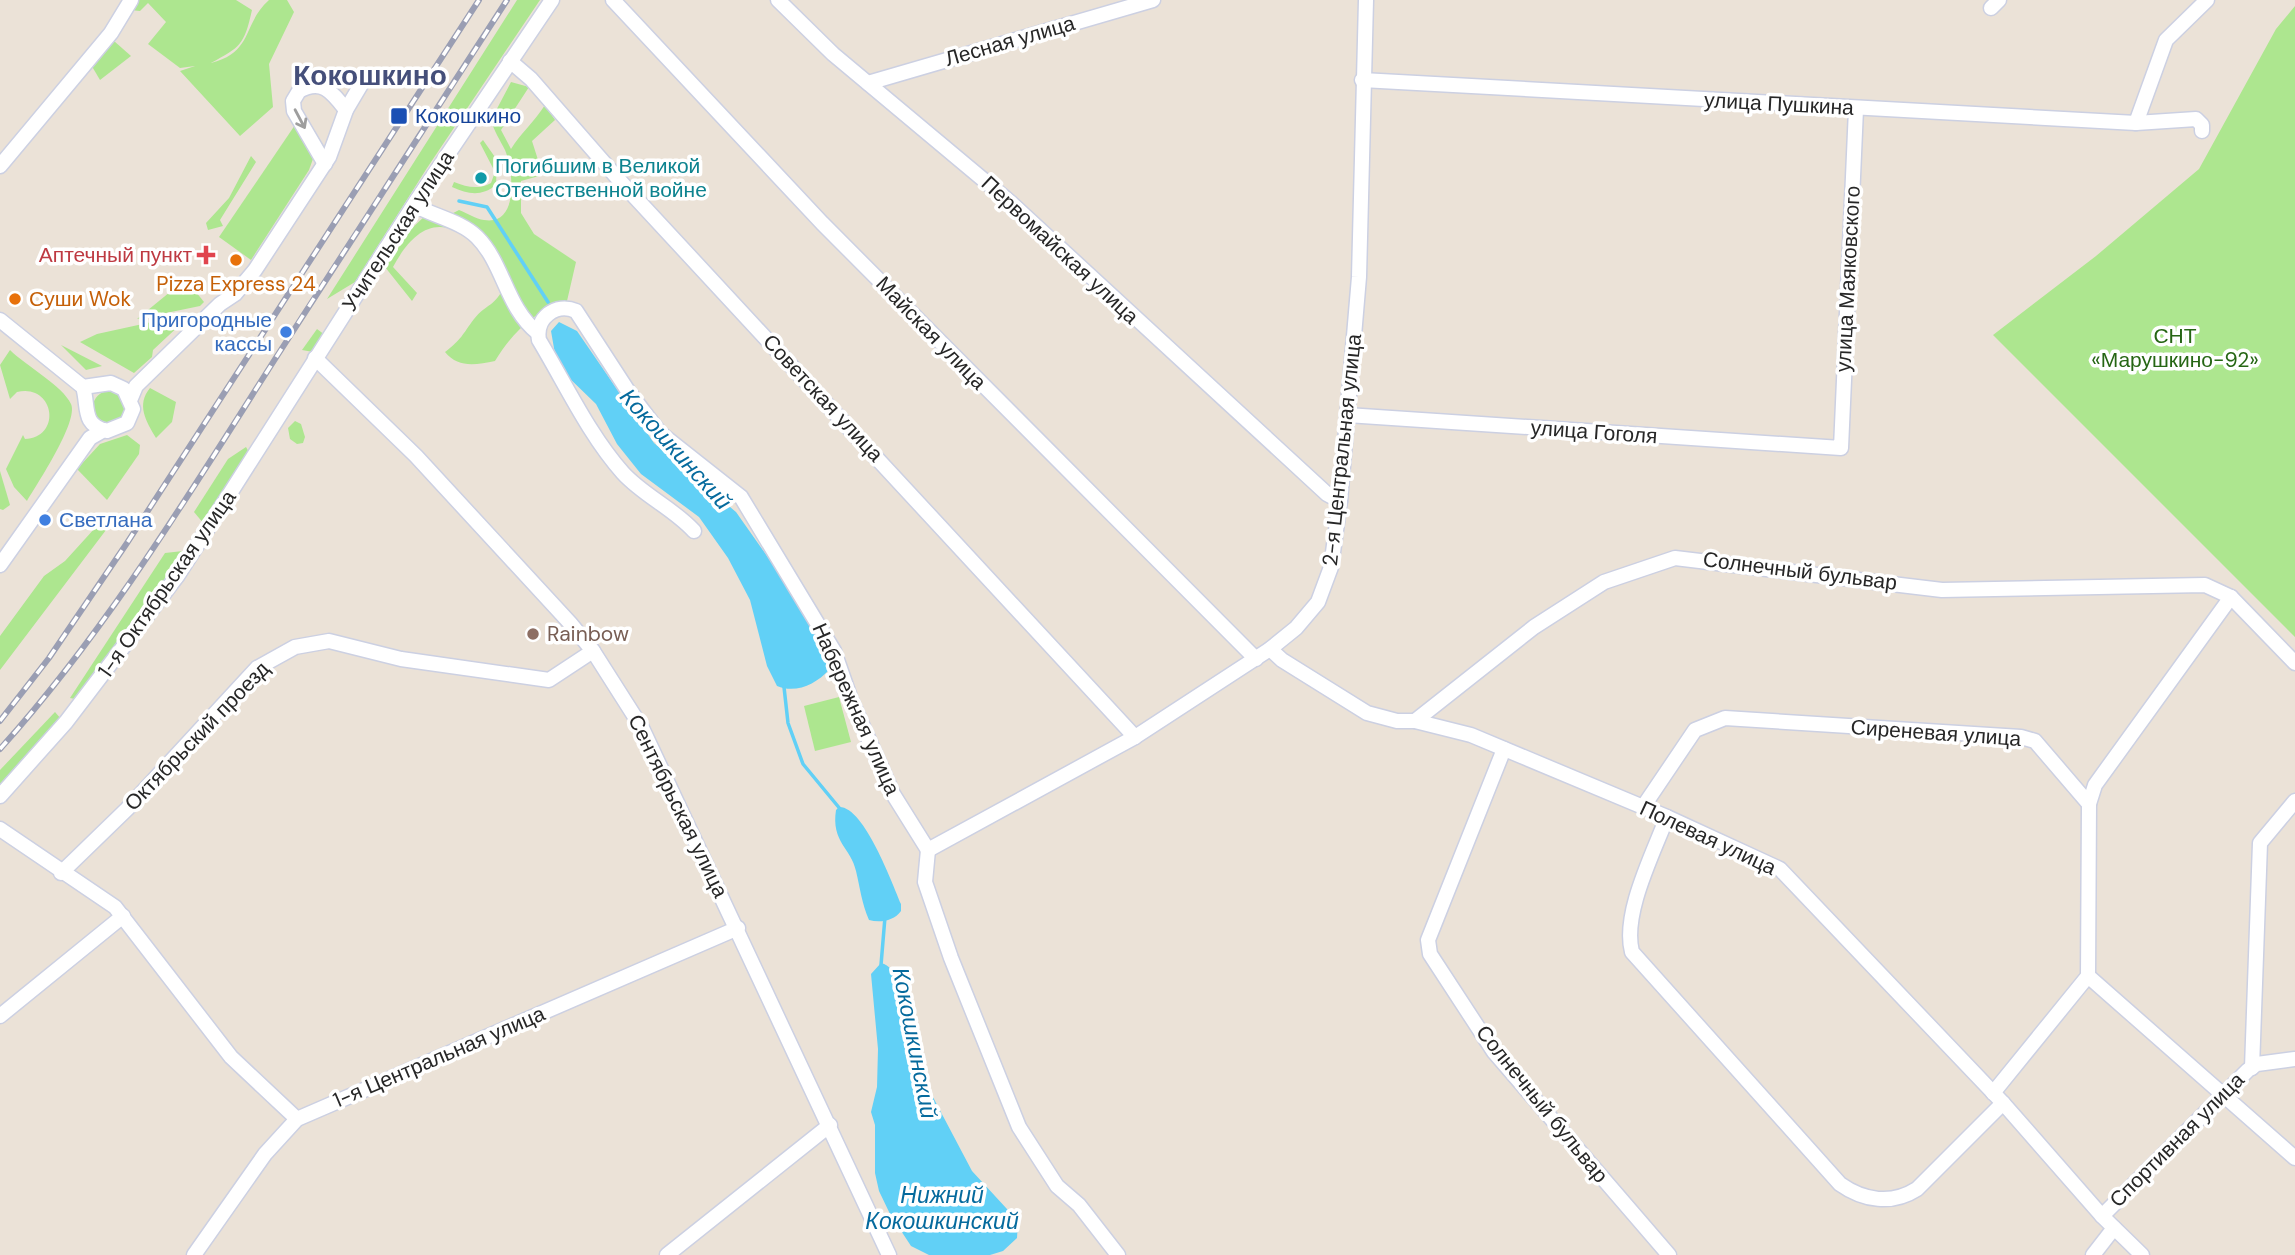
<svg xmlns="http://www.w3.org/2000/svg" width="2295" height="1255" font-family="'DM Sans',sans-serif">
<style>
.green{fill:#ade68f}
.water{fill:#61d0f6}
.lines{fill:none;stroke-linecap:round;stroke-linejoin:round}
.stream{stroke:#61d0f6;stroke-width:3.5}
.minor-casing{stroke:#ccd0e2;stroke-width:17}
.minor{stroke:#fff;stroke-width:14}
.rail-casing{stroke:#9a9eb3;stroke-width:6}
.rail{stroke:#fff;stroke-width:3.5;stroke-dasharray:10;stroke-linecap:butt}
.oneway{stroke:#9e9e9e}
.transit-dot{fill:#1a4fb4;stroke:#fff;stroke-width:2.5}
.culture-dot{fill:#0f9aa8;stroke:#fff;stroke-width:2.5}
.health-dot{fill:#e0444e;stroke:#fff;stroke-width:2.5}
.food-dot{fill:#e8710a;stroke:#fff;stroke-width:2.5}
.shop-dot{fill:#3f7fe0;stroke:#fff;stroke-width:2.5}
.education-dot{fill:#8d6e63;stroke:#fff;stroke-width:2.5}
.labels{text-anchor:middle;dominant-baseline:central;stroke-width:7;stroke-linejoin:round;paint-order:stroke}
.street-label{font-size:21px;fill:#272727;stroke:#fff}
.transit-label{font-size:21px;fill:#164399;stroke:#fff;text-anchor:start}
.culture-label{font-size:21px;fill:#0d838f;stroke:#fff;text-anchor:start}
.health-label{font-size:21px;fill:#be3a42;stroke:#fff;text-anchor:end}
.food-label{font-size:21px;fill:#c56008;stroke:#fff}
.shop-label{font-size:21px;fill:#366cbe;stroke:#fff;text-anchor:end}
.park-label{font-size:21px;fill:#266614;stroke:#fff}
.education-label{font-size:21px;fill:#785e54;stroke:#fff;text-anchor:start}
.water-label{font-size:23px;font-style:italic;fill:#056a9d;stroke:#fff}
.district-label{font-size:28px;font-weight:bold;fill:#454f7a;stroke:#fff}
</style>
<rect width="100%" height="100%" fill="#ebe2d7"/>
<!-- green -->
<g class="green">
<path d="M137,0h99l16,10c-8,36 -12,37 -41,53 43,-11 31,-39 58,-63h18l7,12 -25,52 4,43 -33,29 -60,-65 15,-5 -15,2 -32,-24 18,-22 -18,-19 -8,8 -10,-1z"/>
<path d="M517,0h23l-113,168 -72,114 -28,17z"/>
<path d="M2295,6v631l-302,-302 103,-79 103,-87 77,-140z"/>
<path d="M109,40l5,1 17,15 -31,24 -10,-17z"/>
<path d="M511,82l18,5 -28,43 10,19c9,-15 24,-28 34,-44l10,15 -23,21 7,22 11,10 -29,8v32l13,21 42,28 -9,39c-32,9 -55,32 -72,60 -20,4 -37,7 -50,-9 17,-13 17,-17 29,-33 12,-15 22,-13 30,-33 -11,-12 -21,-37 -32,-45 -37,-30 -61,-7 -79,26l24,26 -5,8 -27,-34 26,-38 15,-14 10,7 23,-12c8,3 17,9 25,10 36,6 29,-51 21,-70 -5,-10 -11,-19 -14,-30z"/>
<path d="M295,125l19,31 -5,14 -58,90 -32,-23z"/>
<path d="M483,140l14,20 -1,25c-15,12 -28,9 -44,2l2,-5c13,5 24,8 37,1l4,-11 -15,-29z"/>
<path d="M251,156l5,6 -36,58 3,6 -15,4 -2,-7 23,-25z"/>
<path d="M188,282l16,20 -4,4 -63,13 44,-36z"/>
<path d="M193,313l-4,8 -6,1 -30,28 -1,7 -18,16 -54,-31 17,-8z"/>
<path d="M317,329l8,6 -12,17 -11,-2z"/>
<path d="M61,345l41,21 -16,4z"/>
<path d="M10,350c15,15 53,36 61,54 8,17 -34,80 -44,97l-13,-14 -8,-18 17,-34 2,4c38,-2 29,-56 -8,-47l-7,7 -10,-34z"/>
<path d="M150,388l26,14 -4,20 -16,16c-10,-17 -20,-33 -6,-50z"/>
<circle cx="109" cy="407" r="16"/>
<path d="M295,421l6,3 4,13 -2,6 -6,1 -7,-5 -2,-11z"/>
<path d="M127,435l13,10 -1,9 -32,46 -30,-31 23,-25z"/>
<path d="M246,447l4,7 -46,70 -10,-12 34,-53z"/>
<path d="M0,471l10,34 -7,5 -3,-1z"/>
<path d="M95,528l11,2 -106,140v-34l44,-60 21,-15z"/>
<path d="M183,551l-63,96 -45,52 -5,-1 95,-145z"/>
<path d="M839,697l12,45 -36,9 -11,-45z"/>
<path d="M55,712l6,7 -61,67v-16z"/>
</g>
<!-- water -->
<g class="water">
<path d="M559,322l18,9 77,112 82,69 67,95 21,44 5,19c-13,14 -33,24 -52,16l-10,-20 -17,-66 -22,-42 -29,-41 -58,-43 -24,-30 -21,-40 -32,-31 -9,-19 -4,-23z"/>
<path d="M839,807c25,-1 53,76 62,97v7c-7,10 -21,12 -32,9 -7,-16 -9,-32 -13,-49 -5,-23 -25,-29 -20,-61z"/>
<path d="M881,963c9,2 12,11 23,13l7,28 -2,28 16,50 47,89 46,50 -1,17 -14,13 -13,4h-61l-18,-9 -21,-32 -11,-23 -4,-18v-48l-4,-13 6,-25 1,-38 -7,-75z"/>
</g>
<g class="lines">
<!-- stream -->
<g class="stream">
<path d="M459,201l28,6 61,95"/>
<path d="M784,687l4,36 15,41 38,46"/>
<path d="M881,965l4,-48"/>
</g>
<defs>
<g id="minor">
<path d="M613,0l209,223 434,436"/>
<path d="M778,0l55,54 177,148 317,292 13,7"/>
<path d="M1991,8l8,-8"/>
<path d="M510,61l21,18 89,102 515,556"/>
<path d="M1362,80l774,43 60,-4 6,6v6"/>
<path d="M868,83l285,-83"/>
<path d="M2136,123l30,-83 41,-40"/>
<path d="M325,164l-31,-53 -1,-10 6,-10c23,-13 33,1 47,19"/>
<path d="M0,166l111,-133 20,-33"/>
<path d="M414,205c19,11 47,16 63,32 27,27 29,71 61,96"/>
<path d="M0,320l83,67c6,19 -2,38 24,44l20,-8 6,-14 -9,-20 -13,-6 -28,4"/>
<path d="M315,358l101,98 154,167 23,28 49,77 247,527"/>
<path d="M131,398l5,-12 84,-82 15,-10 20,-24 74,-113 17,-47 19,-32"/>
<path d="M1347,415l494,33 15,-339"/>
<path d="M694,531c-21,-23 -50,-35 -71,-58 -34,-38 -58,-90 -84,-133 -4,-22 17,-38 37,-29l52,80 32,42 81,64 93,154 17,49 42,94 35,56"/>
<path d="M0,565l90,-127 14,-8"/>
<path d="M1270,649l12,11 85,53 30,8h18l56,14 196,82 113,52 223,234 99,113 40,39"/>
<path d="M1415,721l119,-94 70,-45 71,-24 267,32 263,-5 26,12 64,66"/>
<path d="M1504,749l-76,191 2,14 64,98 175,203"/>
<path d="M0,796l66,-74 112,-147 237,-372 137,-203"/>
<path d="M1643,807l52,-77 30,-12 296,19 14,4 54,63"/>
<path d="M1667,817c-14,37 -45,97 -35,135l208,232c24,17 52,21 77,5l86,-86"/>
<path d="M0,829l115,78 116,150 66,62"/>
<path d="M928,850l207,-113 135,-88 26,-21 22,-26 13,-35 9,-66 19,-224 7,-277"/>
<path d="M928,850l-3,32 26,76 68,169 38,59 22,19 39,50"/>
<path d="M61,873l66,-64 130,-141 38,-21 34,-6 72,18 148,21 44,-29"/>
<path d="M2088,976l207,182"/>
<path d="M0,1016l123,-100"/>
<path d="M2252,1068l8,-225 35,-42"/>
<path d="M1993,1093l95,-117 1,-172 6,-19 136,-188"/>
<path d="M2102,1216l146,-146 9,-6 38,-5"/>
<path d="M194,1255l71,-101 32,-35 441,-191"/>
<path d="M667,1255l163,-130"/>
<path d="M2093,1255l21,-27"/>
</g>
</defs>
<!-- minor casing -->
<use href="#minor" class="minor-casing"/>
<!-- minor -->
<use href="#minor" class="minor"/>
<defs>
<g id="rail">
<path d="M0,721l49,-63 78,-115 352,-543"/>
<path d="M0,749c107,-119 191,-258 277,-393 76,-119 154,-237 230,-356"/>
</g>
</defs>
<!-- rail casing -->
<use href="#rail" class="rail-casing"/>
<!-- rail -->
<use href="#rail" class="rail"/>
</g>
<!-- one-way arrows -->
<defs><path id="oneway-shaft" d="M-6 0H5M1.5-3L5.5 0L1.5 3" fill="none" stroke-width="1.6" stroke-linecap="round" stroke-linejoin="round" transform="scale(1.75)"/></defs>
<use class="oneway" href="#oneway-shaft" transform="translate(300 119) rotate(62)"/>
<!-- markers -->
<rect class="transit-dot" x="390" y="107" width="18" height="18" rx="3.5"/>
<circle class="culture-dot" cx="481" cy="178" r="7"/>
<path class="health-dot" d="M202.5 244.5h7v7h7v7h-7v7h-7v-7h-7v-7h7z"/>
<g class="food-dot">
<circle cx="236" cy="260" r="7"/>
<circle cx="15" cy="299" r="7"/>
</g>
<g class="shop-dot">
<circle cx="286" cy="332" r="7"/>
<circle cx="45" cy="520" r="7"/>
</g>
<circle class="education-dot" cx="533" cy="634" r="7"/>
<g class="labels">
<!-- street labels -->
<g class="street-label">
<text transform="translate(1010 41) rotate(-16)">Лесная улица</text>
<text transform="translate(1779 104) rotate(3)">улица Пушкина</text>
<text transform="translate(398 231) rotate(-57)">Учительская улица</text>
<text transform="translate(1060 250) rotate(43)">Первомайская улица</text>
<text transform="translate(1848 279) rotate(-87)">улица Маяковского</text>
<text transform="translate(931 333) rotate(46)">Майская улица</text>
<text transform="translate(823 398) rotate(47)">Советская улица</text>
<text transform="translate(1594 432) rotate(4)">улица Гоголя</text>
<text transform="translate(1342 450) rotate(-84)">2-я Центральная улица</text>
<text transform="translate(1800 571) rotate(7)">Солнечный бульвар</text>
<text transform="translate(167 584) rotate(-55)">1-я Октябрьская улица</text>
<text transform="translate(856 709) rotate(66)">Набережная улица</text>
<text transform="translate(1936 733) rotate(4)">Сиреневая улица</text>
<text transform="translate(197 736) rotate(-46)">Октябрьский проезд</text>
<text transform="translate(678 806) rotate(64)">Сентябрьская улица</text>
<text transform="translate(1708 838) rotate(25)">Полевая улица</text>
<text transform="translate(439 1057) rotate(-23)">1-я Центральная улица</text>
<text transform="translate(1542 1104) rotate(51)">Солнечный бульвар</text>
<text transform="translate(2177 1140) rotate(-45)">Спортивная улица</text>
</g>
<!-- transit labels -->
<g class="transit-label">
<text x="415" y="116">Кокошкино</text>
</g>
<!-- culture labels -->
<g class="culture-label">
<text x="495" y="166">Погибшим в Великой<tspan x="495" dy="24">Отечественной войне</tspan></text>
</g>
<!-- health labels -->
<g class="health-label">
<text x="192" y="255">Аптечный пункт</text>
</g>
<!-- food labels -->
<g class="food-label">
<text x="236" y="284">Pizza Express 24</text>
<text x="29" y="299" text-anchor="start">Суши Wok</text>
</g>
<!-- shop labels -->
<g class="shop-label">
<text x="272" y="320">Пригородные<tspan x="272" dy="24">кассы</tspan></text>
<text x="59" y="520" text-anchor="start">Светлана</text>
</g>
<!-- park labels -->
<g class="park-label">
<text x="2175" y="336">СНТ<tspan x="2175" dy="24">«Марушкино-92»</tspan></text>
</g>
<!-- education labels -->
<g class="education-label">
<text x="547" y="634">Rainbow</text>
</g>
<!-- water labels -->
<g class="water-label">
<text transform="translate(676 449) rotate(48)">Кокошкинский</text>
<text transform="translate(915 1043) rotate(79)">Кокошкинский</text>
<text x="942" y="1195">Нижний<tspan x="942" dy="26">Кокошкинский</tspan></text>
</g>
<!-- district labels -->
<g class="district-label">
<text x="370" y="75">Кокошкино</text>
</g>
</g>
</svg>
